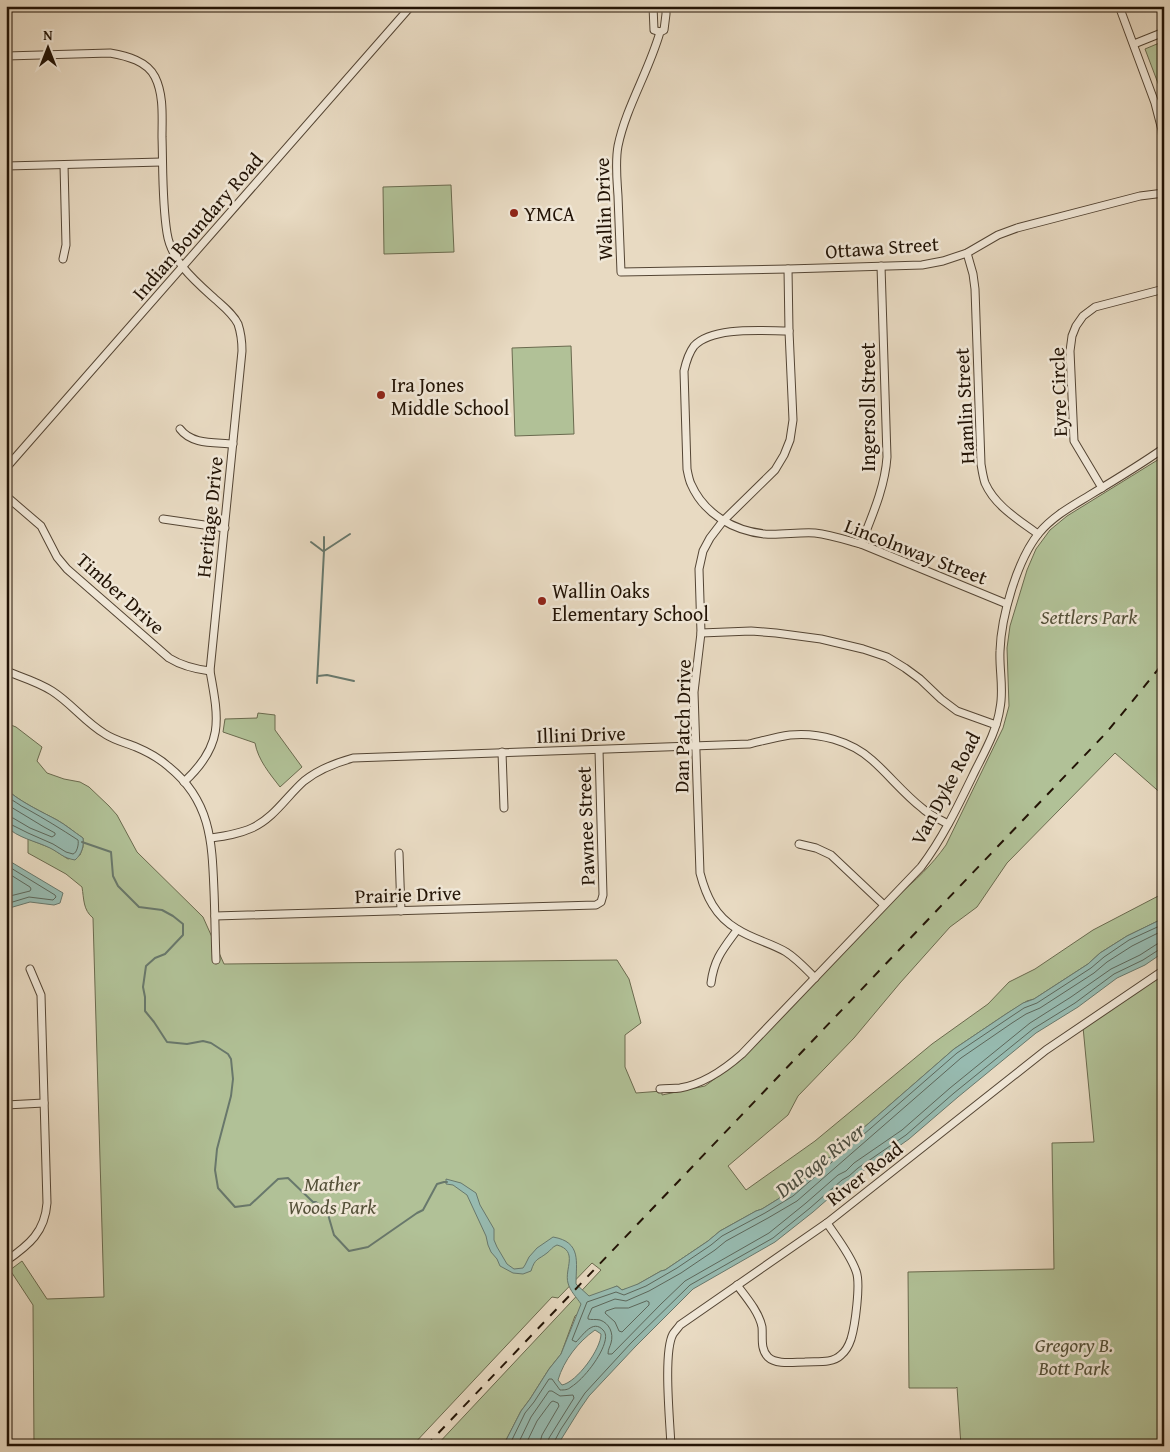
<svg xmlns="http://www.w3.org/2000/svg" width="1170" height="1452" font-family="'Gentium Book Plus',serif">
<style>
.green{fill:#b1c197;stroke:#6a6a4e}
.water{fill:#97bbb1;stroke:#68786c;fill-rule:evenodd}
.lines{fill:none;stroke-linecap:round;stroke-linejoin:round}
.shore{stroke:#5c675b;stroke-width:1}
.stream{stroke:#68786c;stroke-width:2}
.minor-casing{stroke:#544534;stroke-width:9}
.minor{stroke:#f0e7d7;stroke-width:7}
.rail{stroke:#221305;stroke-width:2;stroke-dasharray:9 9;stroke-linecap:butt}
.poi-dot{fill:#8f2418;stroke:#f0e7d7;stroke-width:2}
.labels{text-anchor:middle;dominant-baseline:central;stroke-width:5;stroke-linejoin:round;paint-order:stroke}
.street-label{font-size:20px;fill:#221305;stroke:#f0e7d7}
.poi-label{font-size:20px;fill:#221305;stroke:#f0e7d7;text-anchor:start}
.park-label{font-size:20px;font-style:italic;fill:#545038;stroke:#f0e7d7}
.water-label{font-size:21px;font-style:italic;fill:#4b4e41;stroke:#f0e7d7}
</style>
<rect width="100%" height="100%" fill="#e8dac2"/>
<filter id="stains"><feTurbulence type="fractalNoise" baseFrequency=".004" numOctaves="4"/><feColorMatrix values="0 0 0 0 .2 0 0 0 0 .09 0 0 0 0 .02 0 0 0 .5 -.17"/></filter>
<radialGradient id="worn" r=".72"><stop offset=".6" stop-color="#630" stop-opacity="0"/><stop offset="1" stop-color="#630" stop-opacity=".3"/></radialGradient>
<!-- green -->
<g class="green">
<path d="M1164,41v58l-19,-50z"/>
<path d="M451,185l3,67 -70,2 -1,-67z"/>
<path d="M571,346l3,88 -59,2 -3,-88z"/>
<path d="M1164,456v340l-49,-43 -108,110 -30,44 -27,20 -50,56 -46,55 -56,58 -10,19 -60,51 18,24 69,-49 117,-97 56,-40 21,-22 26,-13 58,-39 71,-37v25l-37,18 -27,17 -12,11 -54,35 -7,2 -21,13 -52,35 -163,142 -29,18 -6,2 -36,20 -12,10 -43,29 -4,1 -28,16 -11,3 -5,-4 -8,4 -34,26 -14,38 -12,15 -19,30 -9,12 -18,35h-67l165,-176 -9,-7 -34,35 -6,-1 -140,149h-378l-1,-141 -23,-35 12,-9 25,38 57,-2 -11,-379c-10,-8 -9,-19 -11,-31l-16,-13 -38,-21v-14l23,9 17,11 12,-4 3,-8v-9c-9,-6 -17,-13 -26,-18 -15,-8 -32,-16 -45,-26l-6,-2v-69l10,4 26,20 -5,14 10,12 17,6 16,3 9,5 20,19 8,9 20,37 66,65 21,47 393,-4 12,19 12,44 -16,12v32l11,26 26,-2v4l43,-9 40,-30 151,-159c19,-16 36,-32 50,-52l57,-117 6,-22 -2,-58 3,-22 17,-56 9,-21 14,-19 17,-14z"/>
<path d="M258,713l17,2v15l27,37 -22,20c-10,-13 -22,-27 -25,-44l-32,-11 2,-13 32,-1z"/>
<path d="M1164,972v474h-203l-4,-59 -1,1h-47l-1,-116 146,-3 -2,-126 42,-1 -11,-115z"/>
</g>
<!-- water -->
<g class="water">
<path d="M6,792l6,2c13,10 30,18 45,26 9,5 17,12 26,18 1,8 -1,16 -8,22 -12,-2 -15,-7 -25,-12 -14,-7 -33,-10 -44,-22z"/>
<path d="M6,859l57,34 -3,10 -6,2 -24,-3 -24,7z"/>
<path d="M1164,918v34l-19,13 -28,13 -39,29 -42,26 -78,64 -49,42 -35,25 -13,8 -9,9 -7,3 -32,28 -38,30 -82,47 -58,58 -46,49 -9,13 -23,37h-54l18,-35 9,-12 19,-30 12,-15 20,-50c-4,-6 -11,-13 -13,-21 -4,-14 11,-32 -11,-38 -5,2 -6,5 -10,8 -9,7 -12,5 -16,18l-8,3 -10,-1 -13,-7 -3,-7 -6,-7 -3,-7 -2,-9 -19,-41 -14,-10 -7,-1v-5l15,4 15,10 4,12 14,24v11l3,7 10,17 7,5 9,-1 2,-3 4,-8 8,-9 16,-11c29,5 23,25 23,47l13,12 28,-10 5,4 16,-6 23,-13 4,-1 43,-29 12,-10 36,-20 6,-2 29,-18 163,-142 52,-35 17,-11 11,-4 54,-35 12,-11 27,-17zM595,1330l6,4c0,15 -24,48 -39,51l-4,-5c6,-20 20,-38 37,-50z"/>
</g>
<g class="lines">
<!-- shore -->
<g class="shore">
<path d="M6,797c8,3 14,9 21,12 18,10 34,20 51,31 1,4 -1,13 -5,14l-7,-2 -13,-8 -25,-11 -18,-9 -4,-1"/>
<path d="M6,804l38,23 11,6v2l-3,2 -22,-9 -17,-10 -7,-1"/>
<path d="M6,865l49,30 1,2 -3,3 -24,-3 -23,7"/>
<path d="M6,872l24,15 1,2 -1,2 -24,6"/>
<path d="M1164,930l-32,16 -25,16 -13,11 -54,35 -14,6 -14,9 -51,35 -164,143 -29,17 -42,23 -11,9 -34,23 -32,18 -23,10 -11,-2 -23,9 -4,9v2c3,1 8,0 12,1 9,3 14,13 11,23 -1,4 -3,6 -3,11h4l49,-50 24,-23 84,-48 37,-30 32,-28 8,-4 8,-8 48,-33 48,-42 80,-65 41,-26 40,-28 29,-14 17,-11 7,-2"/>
<path d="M647,1301l2,1v3l-27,27 -3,-1 -4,-9 -10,-9 1,-2 9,-3h13z"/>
<path d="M509,1446l16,-33 9,-11 15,-23h3l8,11c4,0 8,0 11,-3 13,-8 31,-32 34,-46 1,-4 1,-8 -2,-11 -10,-11 -20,5 -27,12l-4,-2 15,-38 29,-10 8,3 22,-9 31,-18 34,-23 11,-9 43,-23 28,-17 164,-143 52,-35 15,-10 13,-5 54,-35 13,-11 25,-17 35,-16"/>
<path d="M517,1446l14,-29 18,-26h3l8,5 13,-1 1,3 -25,40 -2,8"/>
<path d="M525,1446l12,-25 14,-19 2,-1 5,2 1,3 -17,29 -3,11"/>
<path d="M553,1446l1,-4 7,-13 24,-36 46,-50 59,-58 83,-47 37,-30 32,-28 7,-4 9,-8 48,-33 48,-42 79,-64 42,-26 39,-29 29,-14 17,-11h4"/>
</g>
<!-- stream -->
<g class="stream">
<path d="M311,542l12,9"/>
<path d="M324,551v-14"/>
<path d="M318,676l9,-1 27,6"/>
<path d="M317,683l7,-132 26,-17"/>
<path d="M82,842l29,10 2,24 5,10 21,21 23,3 11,6 10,8v11l-18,19 -10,4 -9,8 -3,21 2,10v14l9,11 13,20 20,2 16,-3 8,2 17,11 3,5 2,20 -2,17 -14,53 -2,21 3,18 17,19 15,-2 28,-26 10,-1 25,24h3l11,9 7,24 15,16 19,-4 49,-34 6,-3 14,-26 7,-2h3"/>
</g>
<defs>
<g id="minor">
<path d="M653,6l1,24 6,2"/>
<path d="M666,6v8l-2,16 -4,2c-11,39 -34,75 -42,114 -3,16 -1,34 0,50 1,25 2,51 3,76l167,-3 134,-4 21,-4 24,-8 31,-18 19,-7 123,-32 24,-3"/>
<path d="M1119,6l36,97 7,27 2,21"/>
<path d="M1134,44l30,-12"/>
<path d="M6,56l104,-3c17,3 37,8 45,24 9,18 7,41 7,60 1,32 0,65 5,96 4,28 28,48 48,66 9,8 18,15 23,25 3,9 4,18 4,27l-32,320c9,49 14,74 -26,111"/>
<path d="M6,166l156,-4"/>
<path d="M967,253l6,21 2,15 6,175c1,6 2,13 4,19 10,23 34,37 53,51"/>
<path d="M63,259l3,-14 -2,-80"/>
<path d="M788,269l1,62 4,89 -3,20 -6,15 -9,15 -52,51 -13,17 -7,13 -4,18 2,64 -7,59 6,181c6,23 15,43 37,56 15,10 34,14 49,23 11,7 20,17 29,26"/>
<path d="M789,331c-26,0 -76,-5 -95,15 -6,8 -8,16 -10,25l3,98c1,5 2,11 4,15 13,30 43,47 74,50 17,1 34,-2 50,-1 16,2 31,7 46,11l146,60"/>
<path d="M1164,385v9"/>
<path d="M180,429c12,16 35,13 53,15"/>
<path d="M6,468l405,-462"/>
<path d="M1102,488l-28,-47 -4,-90 2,-15 4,-10 7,-10 12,-9 69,-18"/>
<path d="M6,496l35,30 16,31 10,12 102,89c13,8 25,11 41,13"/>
<path d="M163,519l62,9"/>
<path d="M861,544c11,-28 24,-57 26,-87l-6,-191"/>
<path d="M701,633l50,-2 25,2 45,6 42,10 24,8 18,11 15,11 21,20 16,12 39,14"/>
<path d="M6,671c15,6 32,11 46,20 19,12 33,31 53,43 9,6 21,9 31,13 12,5 24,12 33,20 42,34 43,75 45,124 1,23 1,46 2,69"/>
<path d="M502,752l2,56"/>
<path d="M211,838c14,-2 28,-4 41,-10 22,-10 35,-32 52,-47 15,-12 31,-18 49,-23l396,-14c13,-3 27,-7 41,-9 28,-3 61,6 82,25 17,15 32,34 50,48 7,7 17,11 26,16"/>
<path d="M799,844l17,4 15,7 53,50"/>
<path d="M399,853l2,58"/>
<path d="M215,916l381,-11 5,-3 2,-7 -4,-145"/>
<path d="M711,983c3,-24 12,-34 26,-53"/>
<path d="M660,1089c6,-1 13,0 20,-1 24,-4 45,-19 62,-34l179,-187c22,-29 38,-63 54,-96 10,-20 22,-41 25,-63 4,-19 -1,-38 0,-57 1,-34 17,-91 39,-118 14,-17 33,-27 51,-38 25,-15 50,-30 74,-47"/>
<path d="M6,1105l38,-2"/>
<path d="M6,1261c23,-16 39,-29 41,-58l-6,-208 -11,-26"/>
<path d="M737,1285c9,12 22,27 25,42 1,10 -2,22 6,30 8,8 26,5 37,5 11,-1 27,2 36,-7 5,-4 8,-10 10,-16 4,-13 10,-56 5,-68 -6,-17 -19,-33 -29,-48"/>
<path d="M671,1446c-1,-24 -8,-94 2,-112 2,-3 5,-6 7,-9l147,-102 219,-173 118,-80"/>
</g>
</defs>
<!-- minor casing -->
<use href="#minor" class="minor-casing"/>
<!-- minor -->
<use href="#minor" class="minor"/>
<!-- rail -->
<path class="rail" d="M426,1446l680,-713 25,-30 33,-41"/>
</g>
<!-- markers -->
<g class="poi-dot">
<circle cx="514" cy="213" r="5"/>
<circle cx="381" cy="395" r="5"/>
<circle cx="542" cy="601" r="5"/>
</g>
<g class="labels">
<!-- street labels -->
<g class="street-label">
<text transform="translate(603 209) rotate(-92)">Wallin Drive</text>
<text transform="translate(197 226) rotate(-49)">Indian Boundary Road</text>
<text transform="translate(882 247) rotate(-4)">Ottawa Street</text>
<text transform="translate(1058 392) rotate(-92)">Eyre Circle</text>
<text transform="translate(964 406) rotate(-93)">Hamlin Street</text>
<text transform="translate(867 407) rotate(-90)">Ingersoll Street</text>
<text transform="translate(209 517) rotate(-84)">Heritage Drive</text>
<text transform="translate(916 551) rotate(21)">Lincolnway Street</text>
<text transform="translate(121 593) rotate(42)">Timber Drive</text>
<text transform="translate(682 726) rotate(-89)">Dan Patch Drive</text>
<text transform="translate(581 734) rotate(-2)">Illini Drive</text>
<text transform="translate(945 788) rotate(-62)">Van Dyke Road</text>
<text transform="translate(585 826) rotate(-92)">Pawnee Street</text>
<text transform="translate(408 894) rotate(-2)">Prairie Drive</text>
<text transform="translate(864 1173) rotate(-38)">River Road</text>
</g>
<!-- poi labels -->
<g class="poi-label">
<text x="524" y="213">YMCA</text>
<text x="391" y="384">Ira Jones<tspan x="391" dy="23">Middle School</tspan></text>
<text x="552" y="590">Wallin Oaks<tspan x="552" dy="23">Elementary School</tspan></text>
</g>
<!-- park labels -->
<g class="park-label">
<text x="1089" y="616">Settlers Park</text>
<text x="332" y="1183">Mather<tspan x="332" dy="23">Woods Park</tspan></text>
<text x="1074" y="1344">Gregory B.<tspan x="1074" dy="23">Bott Park</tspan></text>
</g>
<!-- water labels -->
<g class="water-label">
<text transform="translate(820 1160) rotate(-38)">DuPage River</text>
</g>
</g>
<!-- margin -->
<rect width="1170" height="1452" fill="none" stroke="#e8dac2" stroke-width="25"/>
<rect x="8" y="8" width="1155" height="1437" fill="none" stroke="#221305" stroke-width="2.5"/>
<rect x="12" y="12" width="1145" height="1427" fill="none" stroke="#221305"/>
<!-- north arrow -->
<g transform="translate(48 48)" stroke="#f0e7d7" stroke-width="4" paint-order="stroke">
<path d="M0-4L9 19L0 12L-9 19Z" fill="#221305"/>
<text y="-8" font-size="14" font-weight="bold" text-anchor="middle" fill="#221305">N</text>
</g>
<rect width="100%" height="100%" filter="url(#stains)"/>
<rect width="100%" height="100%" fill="url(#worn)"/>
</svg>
